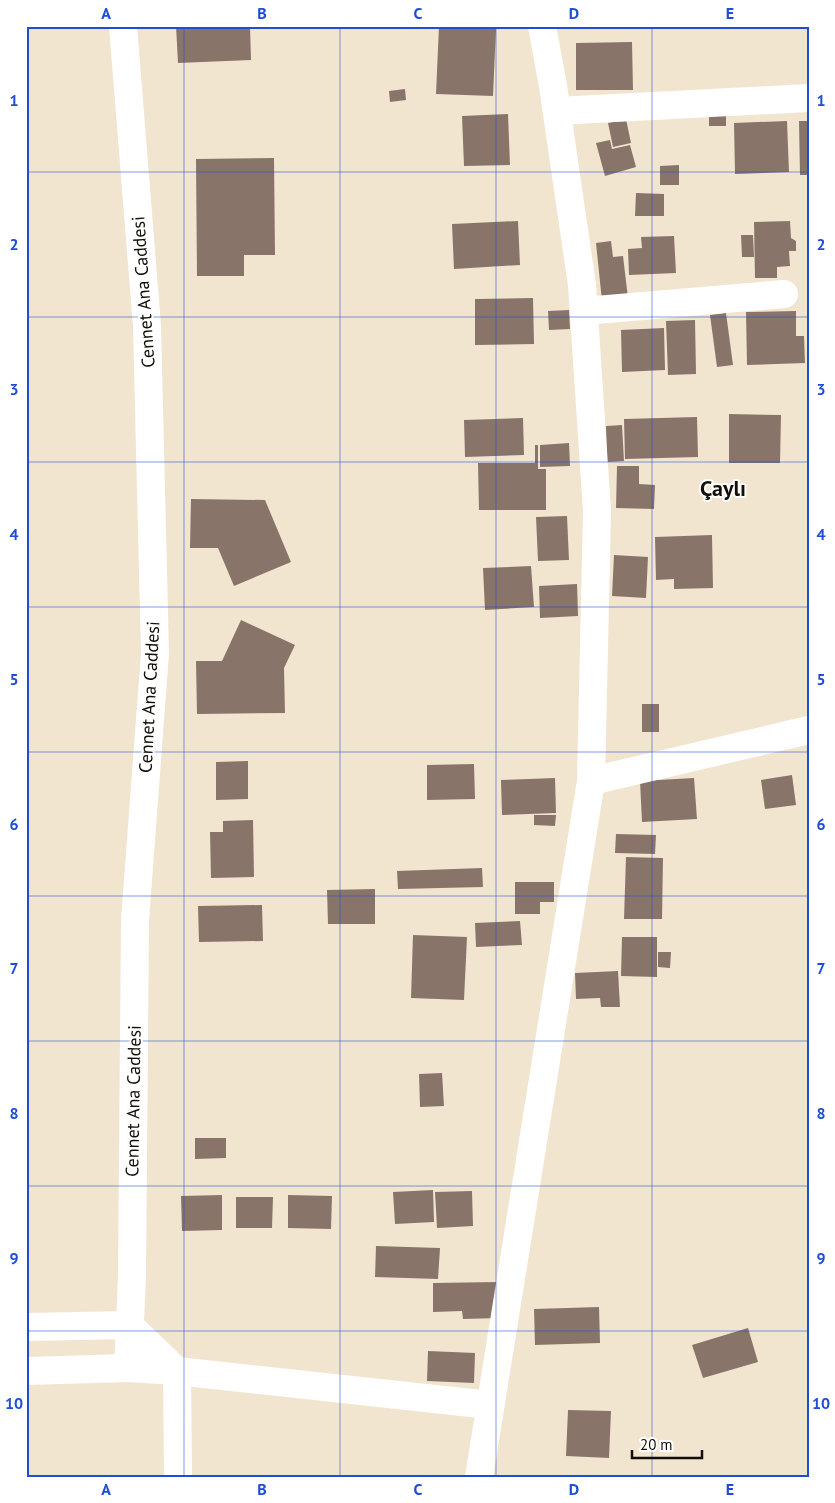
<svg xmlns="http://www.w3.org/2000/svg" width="835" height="1503" font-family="'PT Sans',sans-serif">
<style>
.building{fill:#89746a}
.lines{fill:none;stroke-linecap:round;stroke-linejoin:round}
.minor{stroke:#fff;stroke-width:28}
.grid{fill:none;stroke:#1d4ed8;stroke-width:1;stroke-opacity:0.55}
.labels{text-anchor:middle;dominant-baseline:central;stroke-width:4;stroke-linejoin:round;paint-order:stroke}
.street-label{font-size:18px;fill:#120e07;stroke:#fff}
.district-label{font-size:22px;font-weight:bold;fill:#120e07;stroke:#fff}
.neatline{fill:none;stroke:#1d4ed8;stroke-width:2}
.grid-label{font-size:16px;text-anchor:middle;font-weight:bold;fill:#1d4ed8}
</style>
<rect width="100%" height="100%" fill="#f2e5d0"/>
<!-- building -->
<g class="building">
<path d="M176,26h74l1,34 -73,3z"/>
<path d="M439,26l57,2 -3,68 -57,-2z"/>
<path d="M632,42l1,48h-57v-47z"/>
<path d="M405,89l1,11 -16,2 -1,-11z"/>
<path d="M726,107v19h-17v-18z"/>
<path d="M508,114l2,51 -46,1 -2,-50z"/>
<path d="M626,119l5,24 -18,4 -5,-24z"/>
<path d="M787,121l2,51 -54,2 -1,-51z"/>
<path d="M799,121h10v54h-9z"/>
<path d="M610,140l2,9 18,-4 6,22 -31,9 -9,-33z"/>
<path d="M274,158l1,97h-31v21h-47l-1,-117z"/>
<path d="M679,165v20h-19v-19z"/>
<path d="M636,193l28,1v22h-29z"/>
<path d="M518,221l2,44 -66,4 -2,-45z"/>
<path d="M790,221l1,17 5,3v10h-7l1,15 -13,1v11h-22l-1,-56z"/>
<path d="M741,235h12l1,22h-12z"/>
<path d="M674,236l2,37 -47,2 -1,-26 14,-1 -1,-11z"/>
<path d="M611,241l2,16 10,-1 5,42 -26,3 -6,-58z"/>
<path d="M533,298l1,46 -59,1v-46z"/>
<path d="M569,310l1,19 -21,1 -1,-19z"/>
<path d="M796,311v25h8l1,27 -58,2 -1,-53z"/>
<path d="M726,313l7,52 -16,2 -7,-52z"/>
<path d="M695,320l1,54 -28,1 -2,-54z"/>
<path d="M664,328l1,42 -43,2 -1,-42z"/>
<path d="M729,414l52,1 -1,48h-51z"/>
<path d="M697,417l1,40 -73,2 -1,-40z"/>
<path d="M523,418l1,37 -59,2 -1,-37z"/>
<path d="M622,425l2,36 -17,1 -1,-36z"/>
<path d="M569,443l1,23 -30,1v-22z"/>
<path d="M535,445h3v24h8v41h-67l-1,-47h57z"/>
<path d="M617,466h22v18l16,1 -1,24 -38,-1z"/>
<path d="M191,499l74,1 26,62 -57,24 -16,-38h-28z"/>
<path d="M567,516l2,44 -31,1 -2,-44z"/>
<path d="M712,535l1,53 -39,1v-10l-18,1 -1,-43z"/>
<path d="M614,555l34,2 -2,41 -34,-2z"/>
<path d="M531,566l3,41 -49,3 -2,-42z"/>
<path d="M577,584l1,32 -38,2 -1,-32z"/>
<path d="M241,620l54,25 -11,23 1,45 -88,1 -1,-53h26z"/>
<rect x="642" y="704" width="17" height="28"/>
<path d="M248,761v38l-32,1v-38z"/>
<path d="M474,764l1,35 -48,1v-35z"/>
<path d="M792,775l4,30 -31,4 -4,-29z"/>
<path d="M555,778l1,35 -54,2 -1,-35z"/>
<path d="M694,778l3,41 -55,3 -2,-41z"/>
<path d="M534,815h22l-1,11 -21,-1z"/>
<path d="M253,820l1,57 -43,1 -1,-46h13v-11z"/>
<path d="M616,834l40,1 -1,19 -40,-1z"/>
<path d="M626,857l37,1 -1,61h-38z"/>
<path d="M482,868l1,19 -85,2 -1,-18z"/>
<path d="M515,882h39v20h-14v12h-25z"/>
<path d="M375,889v35h-47l-1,-34z"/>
<path d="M262,905l1,36 -64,1 -1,-36z"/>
<path d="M520,921l2,24 -46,2 -1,-24z"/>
<path d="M413,935l54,2 -3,63 -53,-2z"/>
<path d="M622,937h35v40l-36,-1z"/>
<path d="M658,952h13l-1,16 -12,-1z"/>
<path d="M618,971l2,36h-19l-1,-9 -24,1 -1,-26z"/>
<path d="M442,1073l2,33 -24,1 -1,-33z"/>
<path d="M195,1138h31v20l-31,1z"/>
<path d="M433,1190l1,32 -39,2 -2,-32z"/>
<path d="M472,1191l1,35 -36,2 -2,-36z"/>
<path d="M222,1195v35l-40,1 -1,-35z"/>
<path d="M288,1195l44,1 -1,33 -43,-1z"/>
<path d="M236,1197h37l-1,31h-36z"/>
<path d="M376,1246l64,2 -2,31 -63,-2z"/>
<path d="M498,1282l1,36 -36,1 -1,-8 -29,1v-29z"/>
<path d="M599,1307l1,36 -65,2 -1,-36z"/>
<path d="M748,1328l10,34 -55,16 -11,-33z"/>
<path d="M428,1351l47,2 -1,30 -47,-2z"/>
<path d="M568,1410l43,1 -2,47 -43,-2z"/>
</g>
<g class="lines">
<!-- minor -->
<g class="minor">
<path d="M123,26l24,300 8,327 -20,267 -3,356 -4,92"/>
<path d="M557,111l252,-13"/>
<path d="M584,311l200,-17"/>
<path d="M591,781l218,-51"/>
<path d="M26,1327l103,-2 48,46 1,106"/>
<path d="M26,1371l102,-3 49,3 313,34"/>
<path d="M479,1477l112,-696 6,-270 -15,-226 -29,-199 -11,-60"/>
</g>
</g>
<!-- grid -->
<path class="grid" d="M184,26v1451M340,26v1451M496,26v1451M652,26v1451M26,172h783M26,317h783M26,462h783M26,607h783M26,752h783M26,896h783M26,1041h783M26,1186h783M26,1331h783"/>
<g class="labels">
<!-- street labels -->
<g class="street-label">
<text transform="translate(143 292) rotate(-94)">Cennet Ana Caddesi</text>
<text transform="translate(149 697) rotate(-87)">Cennet Ana Caddesi</text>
<text transform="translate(133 1101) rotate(-89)">Cennet Ana Caddesi</text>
</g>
<!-- district labels -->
<g class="district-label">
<text x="723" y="488">Çaylı</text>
</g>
</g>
<!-- border -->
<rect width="835" height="1503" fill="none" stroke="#ffffff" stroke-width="55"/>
<!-- scale -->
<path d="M632 1450v8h70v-8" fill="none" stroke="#120e07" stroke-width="2.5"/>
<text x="640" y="1450" font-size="15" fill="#120e07" stroke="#ffffff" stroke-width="4" paint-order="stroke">20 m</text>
<rect x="28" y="28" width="780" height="1448" class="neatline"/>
<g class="grid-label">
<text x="106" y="19">A</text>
<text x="262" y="19">B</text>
<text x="418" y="19">C</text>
<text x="574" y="19">D</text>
<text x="730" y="19">E</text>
<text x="14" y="106">1</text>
<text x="821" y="106">1</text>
<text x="14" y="250">2</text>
<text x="821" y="250">2</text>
<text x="14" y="395">3</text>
<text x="821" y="395">3</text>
<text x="14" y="540">4</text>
<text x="821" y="540">4</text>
<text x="14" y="685">5</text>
<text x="821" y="685">5</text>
<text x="14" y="830">6</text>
<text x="821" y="830">6</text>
<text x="14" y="974">7</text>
<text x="821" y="974">7</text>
<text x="14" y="1119">8</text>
<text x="821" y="1119">8</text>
<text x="14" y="1264">9</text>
<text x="821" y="1264">9</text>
<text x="14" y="1409">10</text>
<text x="821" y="1409">10</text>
<text x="106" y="1495">A</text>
<text x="262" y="1495">B</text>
<text x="418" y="1495">C</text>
<text x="574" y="1495">D</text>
<text x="730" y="1495">E</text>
</g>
</svg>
